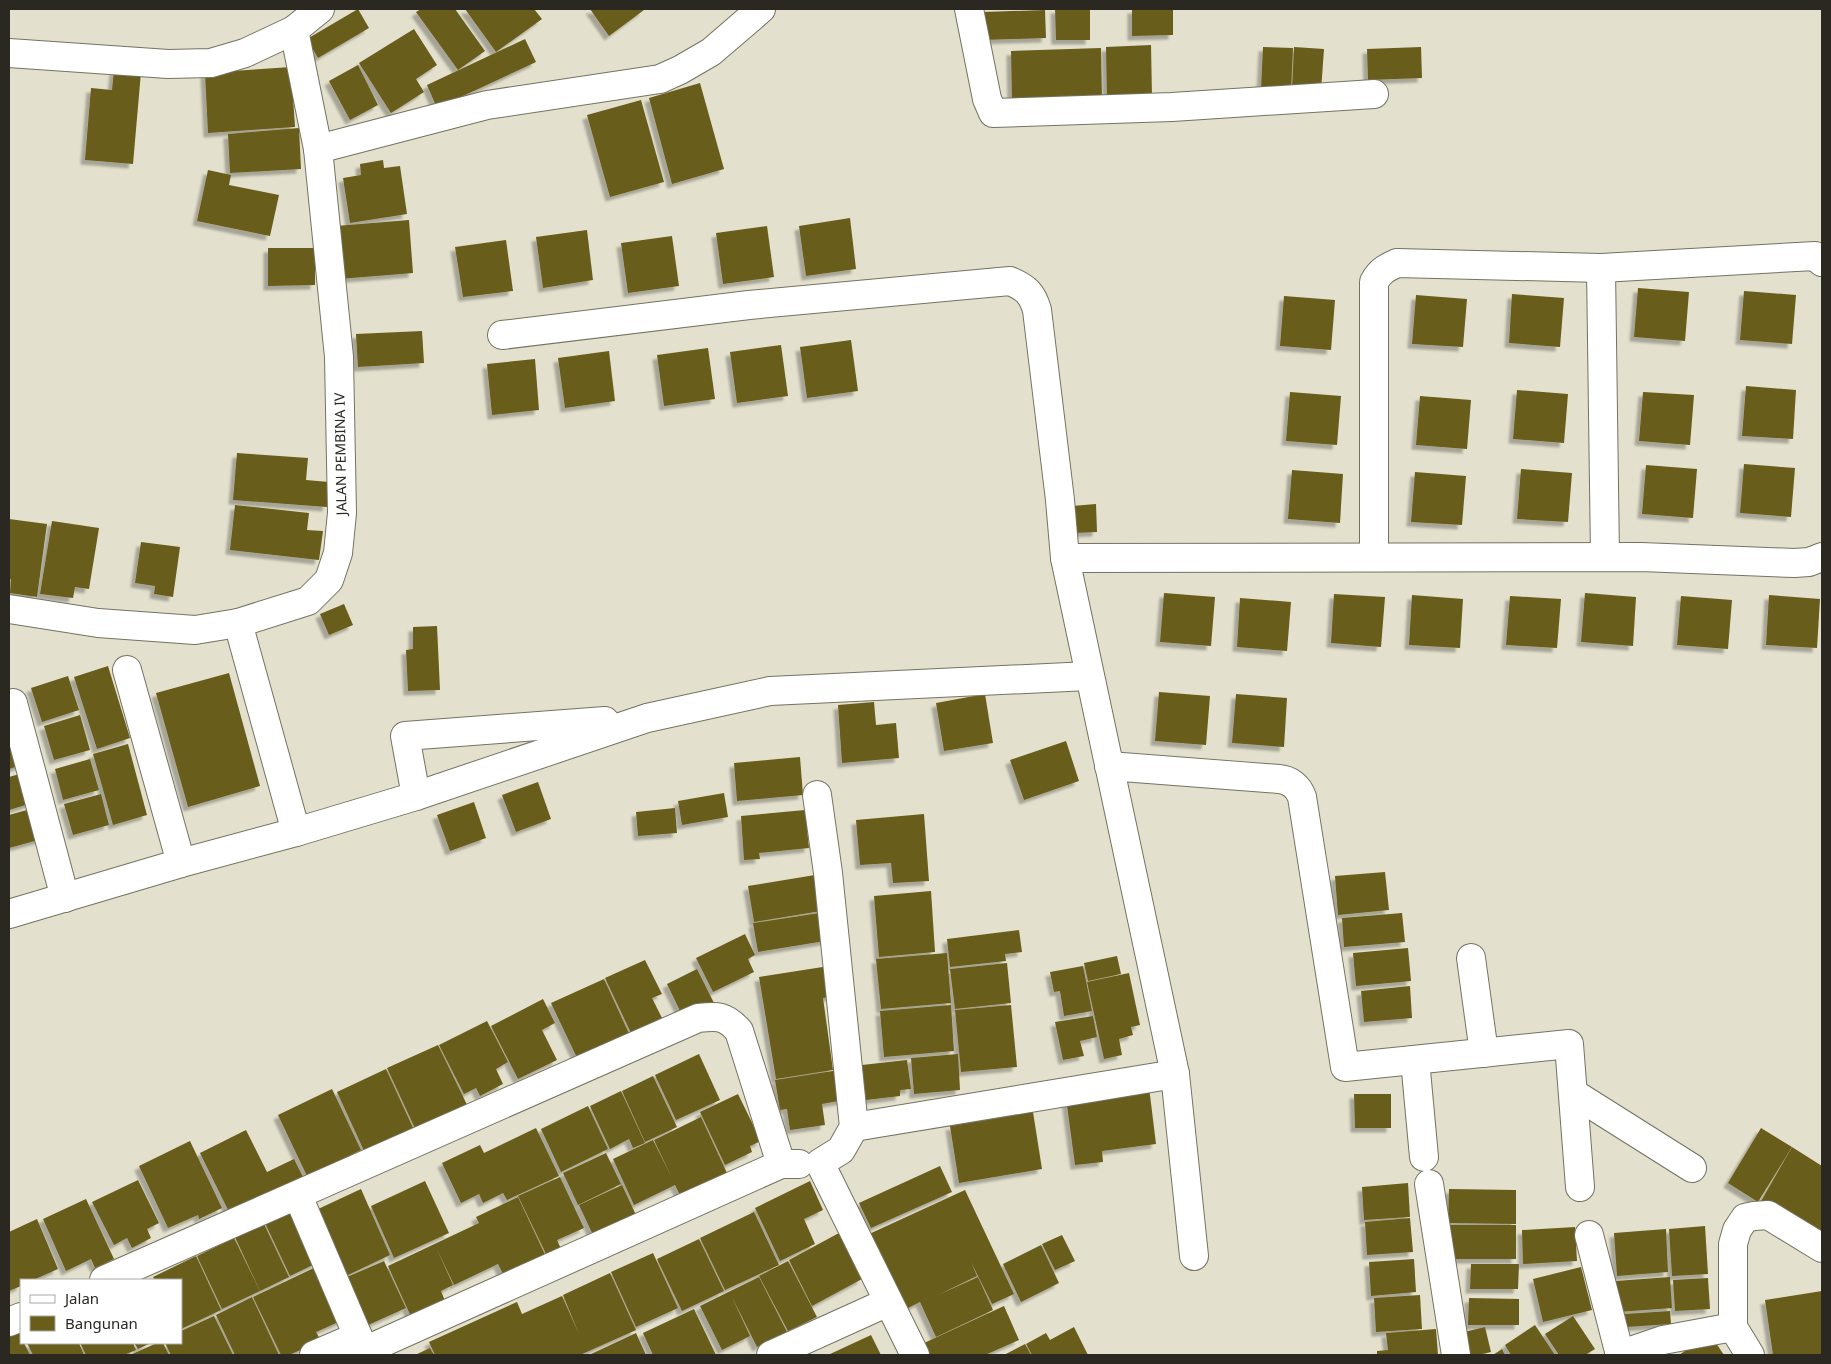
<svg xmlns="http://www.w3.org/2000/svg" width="1831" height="1364" font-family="'Noto Sans',sans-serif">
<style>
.building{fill:#695d1a;filter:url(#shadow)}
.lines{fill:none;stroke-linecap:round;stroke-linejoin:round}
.minor-casing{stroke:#757261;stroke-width:30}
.minor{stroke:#fff;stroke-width:28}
.labels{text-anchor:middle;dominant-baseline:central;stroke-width:5;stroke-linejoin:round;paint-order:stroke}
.street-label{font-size:14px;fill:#2a2821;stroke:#fff}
</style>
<defs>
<filter id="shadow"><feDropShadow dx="-4.5" dy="4.5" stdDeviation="1" flood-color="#0004"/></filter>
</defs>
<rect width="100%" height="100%" fill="#e3e0cd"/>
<!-- building -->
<g class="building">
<path d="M358,9l11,19 -51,30 -11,-19z"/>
<path d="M421,9h34l30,42 -27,19 -42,-58z"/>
<path d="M465,9h69l8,10 -46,33z"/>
<path d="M590,9h53l1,1 -35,26z"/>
<path d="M1055,9h35v31h-34z"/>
<path d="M1132,9h41v26l-41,1z"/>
<path d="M1045,10l1,28 -63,2v-28z"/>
<path d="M414,29l23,36 -21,14 8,13 -33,21 -32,-50z"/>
<path d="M525,39l11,23 -99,46 -10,-23z"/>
<path d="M1151,45l1,53 -45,2 -1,-53z"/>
<path d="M1263,47l30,1 -2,43 -30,-2z"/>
<path d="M1294,47l30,2 -3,42 -29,-1z"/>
<path d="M1421,47l1,31 -54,2 -1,-31z"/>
<path d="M1101,48l1,52 -90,2 -1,-51z"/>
<path d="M358,65l20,40 -28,15 -21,-39z"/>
<path d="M291,67l4,60 -87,6 -3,-60z"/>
<path d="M114,70l27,2 -8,92 -48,-4 6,-72 21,2z"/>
<path d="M700,83l24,86 -52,15 -23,-86z"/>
<path d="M641,100l23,82 -54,15 -23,-82z"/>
<path d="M299,128l2,41 -71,4 -2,-39z"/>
<path d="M383,160l1,8 16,-2 7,48 -57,9 -7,-45 18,-3 -1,-11z"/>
<path d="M208,170l23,5 -2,10 50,10 -9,41 -73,-15z"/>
<path d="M850,218l6,51 -50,7 -7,-50z"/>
<path d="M409,220l4,53 -74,6 -3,-53z"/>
<path d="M767,226l7,51 -51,7 -7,-51z"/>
<path d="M587,230l6,50 -50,8 -7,-51z"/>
<path d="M672,236l7,50 -51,7 -7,-50z"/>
<path d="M506,240l7,51 -50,6 -8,-50z"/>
<path d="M268,248h47v37l-47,1z"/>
<path d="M1638,288l51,4 -4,49 -51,-4z"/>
<path d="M1744,291l52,4 -4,49 -52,-4z"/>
<path d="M1512,294l52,4 -4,49 -51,-4z"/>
<path d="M1416,295l51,4 -4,48 -51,-3z"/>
<path d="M1284,296l51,4 -4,50 -51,-4z"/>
<path d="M422,331l2,32 -66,4 -2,-33z"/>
<path d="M851,340l7,51 -51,7 -7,-51z"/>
<path d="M781,345l7,51 -51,7 -7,-51z"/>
<path d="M708,348l7,51 -51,7 -7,-51z"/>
<path d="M609,351l6,50 -50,7 -7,-50z"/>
<path d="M535,359l4,51 -47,5 -5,-51z"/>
<path d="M1746,386l50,4 -3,49 -51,-3z"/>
<path d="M1517,390l51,4 -4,49 -51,-4z"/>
<path d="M1290,392l51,4 -4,49 -51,-4z"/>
<path d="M1643,392l51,3 -4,50 -51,-4z"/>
<path d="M1420,396l51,4 -4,49 -51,-4z"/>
<path d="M237,453l71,5 -2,22 23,2 -2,25 -94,-7z"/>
<path d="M1744,464l51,4 -4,49 -51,-4z"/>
<path d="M1646,465l51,4 -4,49 -51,-4z"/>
<path d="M1521,469l51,4 -4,49 -51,-3z"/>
<path d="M1292,470l51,4 -3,49 -52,-4z"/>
<path d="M1415,472l51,4 -4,49 -51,-3z"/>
<path d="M1096,504l1,28 -23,1 -2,-27z"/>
<path d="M235,505l74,8 -2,17 16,1 -4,29 -89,-10z"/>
<path d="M9,519l38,5 -10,73 -27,-4 1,-14h-2z"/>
<path d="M52,521l47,7 -10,61 -14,-2 -2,11 -33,-4z"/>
<path d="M141,542l39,5 -7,50 -19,-3 1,-8 -20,-3z"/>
<path d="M1164,593l51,4 -4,49 -51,-4z"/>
<path d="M1585,593l51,4 -3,49 -52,-4z"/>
<path d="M1334,594l51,3 -4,50 -50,-4z"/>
<path d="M1412,595l51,4 -3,49 -51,-3z"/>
<path d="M1769,595l51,4 -3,49 -51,-3z"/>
<path d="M1510,596l51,3 -4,49 -51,-3z"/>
<path d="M1681,596l51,4 -4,49 -51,-4z"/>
<path d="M1240,598l51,4 -4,49 -50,-4z"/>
<path d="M344,604l9,21 -24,10 -9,-21z"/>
<path d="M437,626l3,64 -32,1 -2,-41 7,-1v-22z"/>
<path d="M108,666l22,72 -33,11 -23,-72z"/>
<path d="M229,673l31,113 -72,21 -32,-114z"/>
<path d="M68,676l11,34 -37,12 -11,-34z"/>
<path d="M1159,692l51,4 -4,49 -51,-4z"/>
<path d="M985,694l8,49 -49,8 -8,-48z"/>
<path d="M1236,694l51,4 -3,49 -52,-4z"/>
<path d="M874,702l2,23 20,-2 3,35 -57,5 -4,-58z"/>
<path d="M80,715l10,35 -36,10 -10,-34z"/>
<path d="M9,736l13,29 -13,4z"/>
<path d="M1066,741l13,40 -55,19 -14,-40z"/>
<path d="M128,744l19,71 -34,10 -20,-71z"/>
<path d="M800,757l3,38 -66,6 -3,-38z"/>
<path d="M90,759l9,31 -36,10 -8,-31z"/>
<path d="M23,773l9,30 -23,7v-33z"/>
<path d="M538,782l13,37 -35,13 -14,-37z"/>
<path d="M724,793l4,24 -46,8 -4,-24z"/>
<path d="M101,794l8,31 -36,10 -9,-31z"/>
<path d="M474,802l12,36 -36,13 -13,-36z"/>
<path d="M34,808l8,31 -33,9v-33z"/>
<path d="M675,808l2,25 -39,3 -2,-24z"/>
<path d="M805,810l4,38 -50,5 1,6 -16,1 -3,-44z"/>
<path d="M924,814l5,67 -36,2 -2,-20 -31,2 -4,-45z"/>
<path d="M1385,872l4,38 -51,5 -3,-39z"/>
<path d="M821,874l6,36 -73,12 -6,-36z"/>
<path d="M931,891l4,61 -56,5 -5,-61z"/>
<path d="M826,912l5,28 -73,12 -5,-29z"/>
<path d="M1402,913l3,29 -61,5 -2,-29z"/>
<path d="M1019,930l3,22 -17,2 1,7 -56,6 -3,-28z"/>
<path d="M745,934l10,21 -7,4 6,13 -41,20 -17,-34z"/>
<path d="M1408,948l3,33 -55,5 -3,-33z"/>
<path d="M947,953l4,50 -70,6 -5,-50z"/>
<path d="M1117,956l4,18 -33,7 -4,-18z"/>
<path d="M645,960l17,34 -10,4 10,20 -31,15 -26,-55z"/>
<path d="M1007,963l4,40 -56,6 -5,-40z"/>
<path d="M829,966l5,30 -11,2 10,72 -57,9 -17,-102z"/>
<path d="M1083,966l9,45 -28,5 -4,-25 -6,1 -4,-20z"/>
<path d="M697,969l18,36 -30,16 -18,-37z"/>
<path d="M1129,973l11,52 -9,2 2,8 -14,4 3,16 -18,4 -17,-77z"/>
<path d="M604,979l28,61 -54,20 -27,-57z"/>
<path d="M1410,986l2,32 -48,4 -3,-31z"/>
<path d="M543,999l12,24 -13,7 15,30 -39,19 -27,-53z"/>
<path d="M951,1005l3,46 -70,6 -4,-46z"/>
<path d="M1011,1005l6,62 -56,5 -6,-62z"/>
<path d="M1093,1016l4,21 -17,4 4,15 -21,4 -8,-38z"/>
<path d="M487,1021l21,41 -12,7 7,15 -23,12 -4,-8 -12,6 -25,-49z"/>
<path d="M438,1045l32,66 -51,26 -32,-69z"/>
<path d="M699,1054l21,46 -44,20 -21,-45z"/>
<path d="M958,1054l2,36 -46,4 -3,-36z"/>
<path d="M907,1060l4,29 -11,1v6l-34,4 -4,-35z"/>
<path d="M386,1069l28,61 -49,23 -28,-61z"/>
<path d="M839,1070l5,30 -22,4 3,21 -35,5 -3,-21 -7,1 -5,-30z"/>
<path d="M653,1076l24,51 -32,15 -23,-51z"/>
<path d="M1149,1087l7,57 -54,7 1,11 -28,3 -9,-67z"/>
<path d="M332,1089l29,61 -54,26 -29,-61z"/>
<path d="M621,1091l24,52 -12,5 -4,-9 -19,10 -20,-43z"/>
<path d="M738,1094l23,47 -11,5 2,6 -27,13 -25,-53z"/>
<path d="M1354,1094h37v34h-36z"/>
<path d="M588,1106l20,43 -47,23 -20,-43z"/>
<path d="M1033,1112l9,57 -83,14 -9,-57z"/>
<path d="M701,1117l26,56 -47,22 -5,-10 -41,20 -21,-46 40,-19 19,38 -18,-38z"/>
<path d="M536,1128l23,48 -52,24 -4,-7 -20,10 -4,-9 -18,9 -19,-40 38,-18 4,8z"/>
<path d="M1761,1128l31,19 -34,55 -30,-19z"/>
<path d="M246,1130l21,42 27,-13 9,18 -73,37 -30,-61z"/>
<path d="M190,1141l32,67 -23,11 -1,-4 -30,13 -29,-62z"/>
<path d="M1792,1147l30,19v73l-62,-36z"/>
<path d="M606,1153l15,31 -43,21 -15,-32z"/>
<path d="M940,1166l12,26 -81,36 -12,-25z"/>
<path d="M560,1177l24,51 -27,12 5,11 -14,7 -30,-62z"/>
<path d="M138,1180l21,43 -12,6 4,9 -19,10 -5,-10 -13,7 -22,-43z"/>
<path d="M425,1181l24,52 -55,25 -23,-52z"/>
<path d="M810,1181l13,29 -19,9 11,25 -35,17 -25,-53z"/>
<path d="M1408,1183l2,34 -46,3 -2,-33z"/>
<path d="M622,1185l14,30 -43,20 -14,-30z"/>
<path d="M361,1189l29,66 -44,21 -30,-66z"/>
<path d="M1449,1189l67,1v34l-68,-1z"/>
<path d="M965,1190l49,104 -22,10 -21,-42 6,14 -39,19 40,-18 15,33 -57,27 -16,-35 -18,9 -35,-76z"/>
<path d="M518,1197l29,62 -42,19 -7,-14 -44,21 -18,-38 17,38 -12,6 4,10 -32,20 -25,-55 91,-43 -3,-6z"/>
<path d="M86,1199l28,60 -19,9 -4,-9 -25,12 -23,-52z"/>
<path d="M293,1210l24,53 -27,13 -25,-53z"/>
<path d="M754,1212l25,53 -54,25 -25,-52z"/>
<path d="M1410,1218l3,34 -46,3 -2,-33z"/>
<path d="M37,1219l21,50 -25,11h-12v6l-12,5v-59z"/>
<path d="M264,1224l25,53 -29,14 -25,-54z"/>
<path d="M1449,1225h67v34h-68z"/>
<path d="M1705,1226l3,48 -36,2 -3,-47z"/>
<path d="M1575,1227l2,34 -54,3 -1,-34z"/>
<path d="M1666,1229l2,43 -51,4 -3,-43z"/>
<path d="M839,1233l23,46 -50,27 -23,-46z"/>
<path d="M1062,1235l13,26 -20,9 -13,-26z"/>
<path d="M234,1238l26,53 -38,18 -25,-53z"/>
<path d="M699,1239l25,52 -42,20 -25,-52z"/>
<path d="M1041,1245l18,38 -38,19 -18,-38z"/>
<path d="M653,1253l25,55 -42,19 -25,-55z"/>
<path d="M196,1256l25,54 -40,19v-49h-26l-2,-3z"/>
<path d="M1414,1259l2,33 -45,4 -2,-34z"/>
<path d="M384,1261l22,47 -38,17 -21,-48z"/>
<path d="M788,1261l29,56 -29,14 -29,-55z"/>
<path d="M1471,1264h48l-1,25h-48z"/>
<path d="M318,1266l25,54 -27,12 5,9 -32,14h-8l-28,-58z"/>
<path d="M1581,1267l11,43 -49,12 -10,-43z"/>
<path d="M610,1273l26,57 -56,25h-86l-5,-12 5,12h-59l-6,-13 88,-40 5,12 40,-18 17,38 -16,-39z"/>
<path d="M759,1277l28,55 -30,15 -26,-52 19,41 -28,14 -22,-44z"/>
<path d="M1670,1277l2,31 -54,4 -2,-31z"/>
<path d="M1708,1278l2,31 -35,2 -2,-31z"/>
<path d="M1822,1291v64h-49l-8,-55z"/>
<path d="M1420,1295l2,34 -46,3 -2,-34z"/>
<path d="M252,1297l27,58h-44l-19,-40z"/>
<path d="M1469,1298l50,1v26h-51z"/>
<path d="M1004,1306l15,34 -34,15h-58l-5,-11z"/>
<path d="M694,1309l22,46h-63l-10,-22z"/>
<path d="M1670,1311l1,13 -45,3 -1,-13z"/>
<path d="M214,1316l19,39h-62l-6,-12h16v-12z"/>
<path d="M1573,1316l22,33 -10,6h-26l-14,-21z"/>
<path d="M1535,1325l20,30h-44l-6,-10z"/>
<path d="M1074,1327l14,28h-56l-6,-11 20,-11 4,7z"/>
<path d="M1485,1327l6,25 -13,3h-13l-5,-22z"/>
<path d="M18,1328l3,8v7h3l6,12h-21v-23z"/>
<path d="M1436,1329l2,26h-61v-4l11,-1 -2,-17z"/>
<path d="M636,1333l10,22h-57z"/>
<path d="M1710,1334l14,21h-45z"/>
<path d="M871,1335l10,20h-53z"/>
<path d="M27,1343h52l5,12h-51z"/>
<path d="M80,1343h53l3,7 -12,5h-38z"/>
<path d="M134,1343h17l-13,6z"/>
<path d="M157,1343h6l6,12h-39z"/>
<path d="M1025,1344l6,11h-27z"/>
<path d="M430,1348l4,7h-19z"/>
<path d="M1502,1349l3,6h-12z"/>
</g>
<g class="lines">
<defs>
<g id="minor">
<path d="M969,9l18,90 6,14 179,-6 202,-13"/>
<path d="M9,53l159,11 43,-1 34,-10 49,-23 26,-21"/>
<path d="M318,149l169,-44 173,-26 20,-9 31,-18 50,-43"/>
<path d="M1601,268l4,289"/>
<path d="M502,335l247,-30 261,-24c16,7 22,12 27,29l23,190 5,58 110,516 19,182"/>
<path d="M1374,557v-275c6,-11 12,-14 23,-19l204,5 214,-12 7,6"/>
<path d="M1065,558l576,-1 153,6 15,-1 13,-5"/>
<path d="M9,609l89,14 97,7 43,-7 70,-22 21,-21 9,-27 4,-40 -3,-156 -21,-208 -24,-119"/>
<path d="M238,623l58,209"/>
<path d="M127,670l54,193"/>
<path d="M13,703l52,195"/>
<path d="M1109,766l170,13c11,1 19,7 23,18l43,270 224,-23 11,143"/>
<path d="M817,795l11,78 26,254 -13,23 -21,13 95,192"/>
<path d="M416,796l-11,-60 200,-15"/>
<path d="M9,914l172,-51 115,-31 120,-36 231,-78 123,-27 319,-15"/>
<path d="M1471,958l13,95"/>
<path d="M1415,1060l9,97"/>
<path d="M1573,1093l119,75"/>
<path d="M854,1127l321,-53"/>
<path d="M1429,1184l27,171"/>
<path d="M298,1196l68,159"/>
<path d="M1589,1235l31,120"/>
<path d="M104,1280l594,-262c19,-2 27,-3 41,13l42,133"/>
<path d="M9,1322l12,-5"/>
<path d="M1733,1327v-83l4,-14 8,-12 9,-2 14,-1 54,33"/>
<path d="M364,1351l417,-187h18"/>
<path d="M314,1355l44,-19"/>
<path d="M771,1355l117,-53"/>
<path d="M1619,1355l44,-15 70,-13 17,28"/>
</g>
</defs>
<!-- minor casing -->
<use href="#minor" class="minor-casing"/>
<!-- minor -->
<use href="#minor" class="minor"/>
</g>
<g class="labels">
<!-- street labels -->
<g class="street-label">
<text transform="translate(340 454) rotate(-91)">JALAN PEMBINA IV</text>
</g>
</g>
<!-- border -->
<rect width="1831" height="1364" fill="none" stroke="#2a2821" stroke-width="20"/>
<!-- legend -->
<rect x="20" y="1279" width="162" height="65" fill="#ffffff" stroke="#aaa9a6"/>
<rect x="30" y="1295" width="25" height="8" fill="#ffffff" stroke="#aaa9a6"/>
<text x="65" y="1304" font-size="15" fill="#2a2821">Jalan</text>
<rect x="30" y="1316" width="25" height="15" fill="#695d1a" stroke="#aaa9a6"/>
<text x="65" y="1329" font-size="15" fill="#2a2821">Bangunan</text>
</svg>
